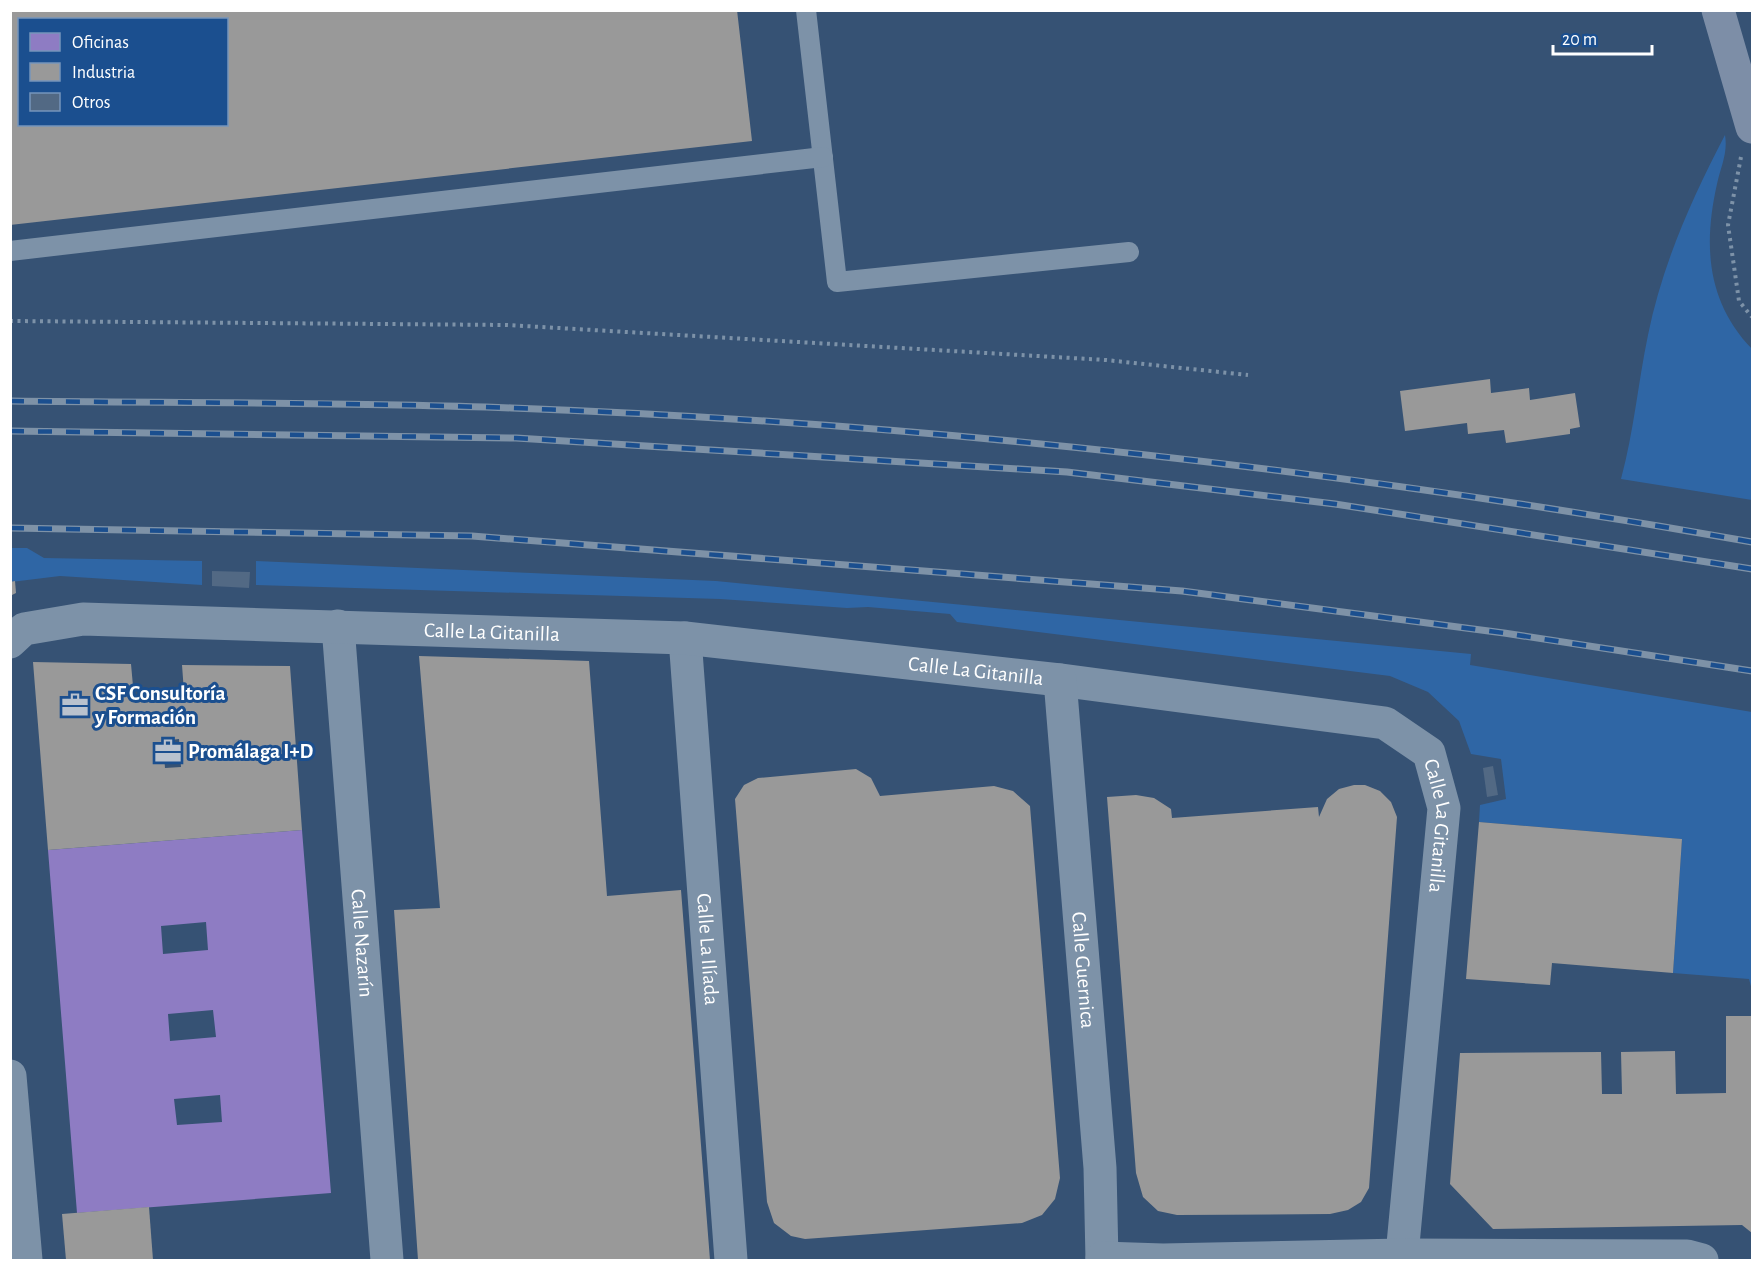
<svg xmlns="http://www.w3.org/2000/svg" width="1763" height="1271" font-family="'Alegreya Sans',sans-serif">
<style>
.green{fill:#2f66a5}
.offices{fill:#8e7cc3;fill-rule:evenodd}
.industry{fill:#999;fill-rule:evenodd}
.building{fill:#526984}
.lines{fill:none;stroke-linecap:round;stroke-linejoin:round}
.path{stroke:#7d92a8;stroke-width:4;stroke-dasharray:3 4.5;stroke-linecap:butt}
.service{stroke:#7d92a8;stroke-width:20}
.minor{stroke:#7d92a8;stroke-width:33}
.primary{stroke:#7d8ea7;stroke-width:33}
.rail-casing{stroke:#7e92a7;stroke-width:7}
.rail{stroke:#1b4f8f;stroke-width:4.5;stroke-dasharray:14;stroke-linecap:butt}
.labels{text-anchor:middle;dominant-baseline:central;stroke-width:6;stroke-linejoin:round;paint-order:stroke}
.street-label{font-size:21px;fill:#fff;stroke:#1b4f8f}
.poi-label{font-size:21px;font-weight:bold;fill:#fff;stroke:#1b4f8f;text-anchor:start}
</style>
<rect width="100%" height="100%" fill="#365274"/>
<!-- green -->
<g class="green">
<path d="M1725,135c3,18 -4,31 -8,49 -14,62 -10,118 35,165v151l-131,-21c13,-48 17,-96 27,-144 14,-70 44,-137 77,-200z"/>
<path d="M10,548h17l17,10 158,3v24l-142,-9 -49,6z"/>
<path d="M256,561l460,20 755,73 -1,11 282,47v278l-3,-11 -76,-6 9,-134 -203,-17 1,-17 26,-6 -5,-40 -30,-5 -12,-33 -31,-29 -38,-16 -433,-54 -7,-8 -82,-7 -21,1 -127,-9 -464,-14z"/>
</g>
<!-- offices -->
<path class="offices" d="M302,830l29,363 -254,20 -29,-363zM206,922l2,28 -45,4 -2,-28zM213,1010l3,27 -46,4 -2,-27zM220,1095l2,27 -45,3 -3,-26z"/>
<!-- industry -->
<g class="industry">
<path d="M10,10h727l15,131 -742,84zM20,20h206v104h-206z"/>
<path d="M1490,379l1,14 38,-5 1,12 45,-7 5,34 -10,2v5l-64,9 -2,-13 -36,4 -1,-11 -62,8 -5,-40z"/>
<path d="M15,581l1,12 -6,3v-14z"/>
<path d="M419,656l170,5 18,235 74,-6 29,370h-292l-24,-350 46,-2z"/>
<path d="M33,662l98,2 3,33 50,-5 -2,-27 108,1 12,164 -254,20zM179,739l2,28 -16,1 -2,-27z"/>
<path d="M856,769l15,9 9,18 114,-10 19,5 17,15 30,372 -5,21 -13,16 -20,8 -217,16 -14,-3 -17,-13 -7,-21 -32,-403 9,-14 14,-7z"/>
<path d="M1354,785h11l15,6 11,11 6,15 -28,371 -8,14 -13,8 -18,4 -153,1 -19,-4 -15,-14 -7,-24 -29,-376 29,-2 18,3 17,11 1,9 146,-11 1,10 8,-18 12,-10z"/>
<path d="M1479,822l203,17 -9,134 -121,-10 -2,22 -84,-6z"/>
<path d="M1726,1016h26v217l-10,-8 -249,4 -43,-45 10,-131 141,-1 1,42h20l-1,-42 54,-1 1,43 50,-1z"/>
<path d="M149,1207l4,53h-87l-4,-46z"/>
</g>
<!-- building -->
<g class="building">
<path d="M212,571l38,1 -1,16 -37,-2z"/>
<path d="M1493,766l5,29 -11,2 -4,-29z"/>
</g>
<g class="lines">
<!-- path -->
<g class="path">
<path d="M1741,157l-13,68 11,76 13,16"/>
<path d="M10,321l497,4 599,35 142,15"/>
</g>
<!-- service -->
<g class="service">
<path d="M806,10l31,272 292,-30"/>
<path d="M10,251l813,-94"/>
</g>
<!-- minor -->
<g class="minor">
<path id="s1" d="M338,626l49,634"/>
<path id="s2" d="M685,638l46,622"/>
<path id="s3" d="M10,642l14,-13 59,-10 602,19 375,42 325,43 44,30 15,55 -42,447"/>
<path id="s4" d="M1060,680l40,488 2,92"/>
<path d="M10,1076l16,184"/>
<path d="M1102,1258l61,2 239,-5 285,1 15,4"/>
</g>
<!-- primary -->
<path class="primary" d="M1718,10l34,117"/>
<defs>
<g id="rail">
<path d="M10,401c167,2 335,1 502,7 416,15 831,62 1240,134"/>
<path d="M10,431l506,7 551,34 268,32 417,65"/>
<path d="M10,528l462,8 710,55 322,42 248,38"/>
</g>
</defs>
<!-- rail casing -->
<use href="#rail" class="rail-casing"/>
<!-- rail -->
<use href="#rail" class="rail"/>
</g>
<!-- icons -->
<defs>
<symbol id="office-bare" viewBox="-9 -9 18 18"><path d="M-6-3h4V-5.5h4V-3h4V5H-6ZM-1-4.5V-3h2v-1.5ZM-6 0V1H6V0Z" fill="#b9c2ce" stroke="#1b4f8f" stroke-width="2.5" paint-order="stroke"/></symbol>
</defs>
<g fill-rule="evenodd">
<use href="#office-bare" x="56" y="686" width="38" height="38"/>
<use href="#office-bare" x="149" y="732" width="38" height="38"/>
</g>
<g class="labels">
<!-- street labels -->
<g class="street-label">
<text stroke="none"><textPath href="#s3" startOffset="488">Calle La Gitanilla</textPath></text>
<text stroke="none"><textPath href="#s3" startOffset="974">Calle La Gitanilla</textPath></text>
<text stroke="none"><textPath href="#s3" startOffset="1514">Calle La Gitanilla</textPath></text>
<text stroke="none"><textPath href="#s1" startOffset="318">Calle Nazarín</textPath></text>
<text stroke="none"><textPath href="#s2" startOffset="312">Calle La Ilíada</textPath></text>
<text stroke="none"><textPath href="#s4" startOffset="291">Calle Guernica</textPath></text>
</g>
<!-- poi labels -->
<g class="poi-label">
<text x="95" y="693">CSF Consultoría<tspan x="95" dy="24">y Formación</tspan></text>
<text x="188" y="751">Promálaga I+D</text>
</g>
</g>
<!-- border -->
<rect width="1763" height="1271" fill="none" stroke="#ffffff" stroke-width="24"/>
<!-- legend -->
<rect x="18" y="18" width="210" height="108" fill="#1b4f8f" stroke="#7695bc" stroke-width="1.5"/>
<rect x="30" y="33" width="30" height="18" fill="#8e7cc3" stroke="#7695bc" stroke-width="1.5"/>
<text x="72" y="48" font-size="18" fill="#ffffff">Oficinas</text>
<rect x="30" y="63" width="30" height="18" fill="#999999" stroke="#7695bc" stroke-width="1.5"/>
<text x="72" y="78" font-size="18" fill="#ffffff">Industria</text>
<rect x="30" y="93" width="30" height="18" fill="#526984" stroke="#7695bc" stroke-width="1.5"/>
<text x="72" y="108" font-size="18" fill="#ffffff">Otros</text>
<!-- scale -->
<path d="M1553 45v9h99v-9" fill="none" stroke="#ffffff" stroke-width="3"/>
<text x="1562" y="45" font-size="18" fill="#ffffff" stroke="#1b4f8f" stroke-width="4.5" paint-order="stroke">20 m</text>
</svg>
